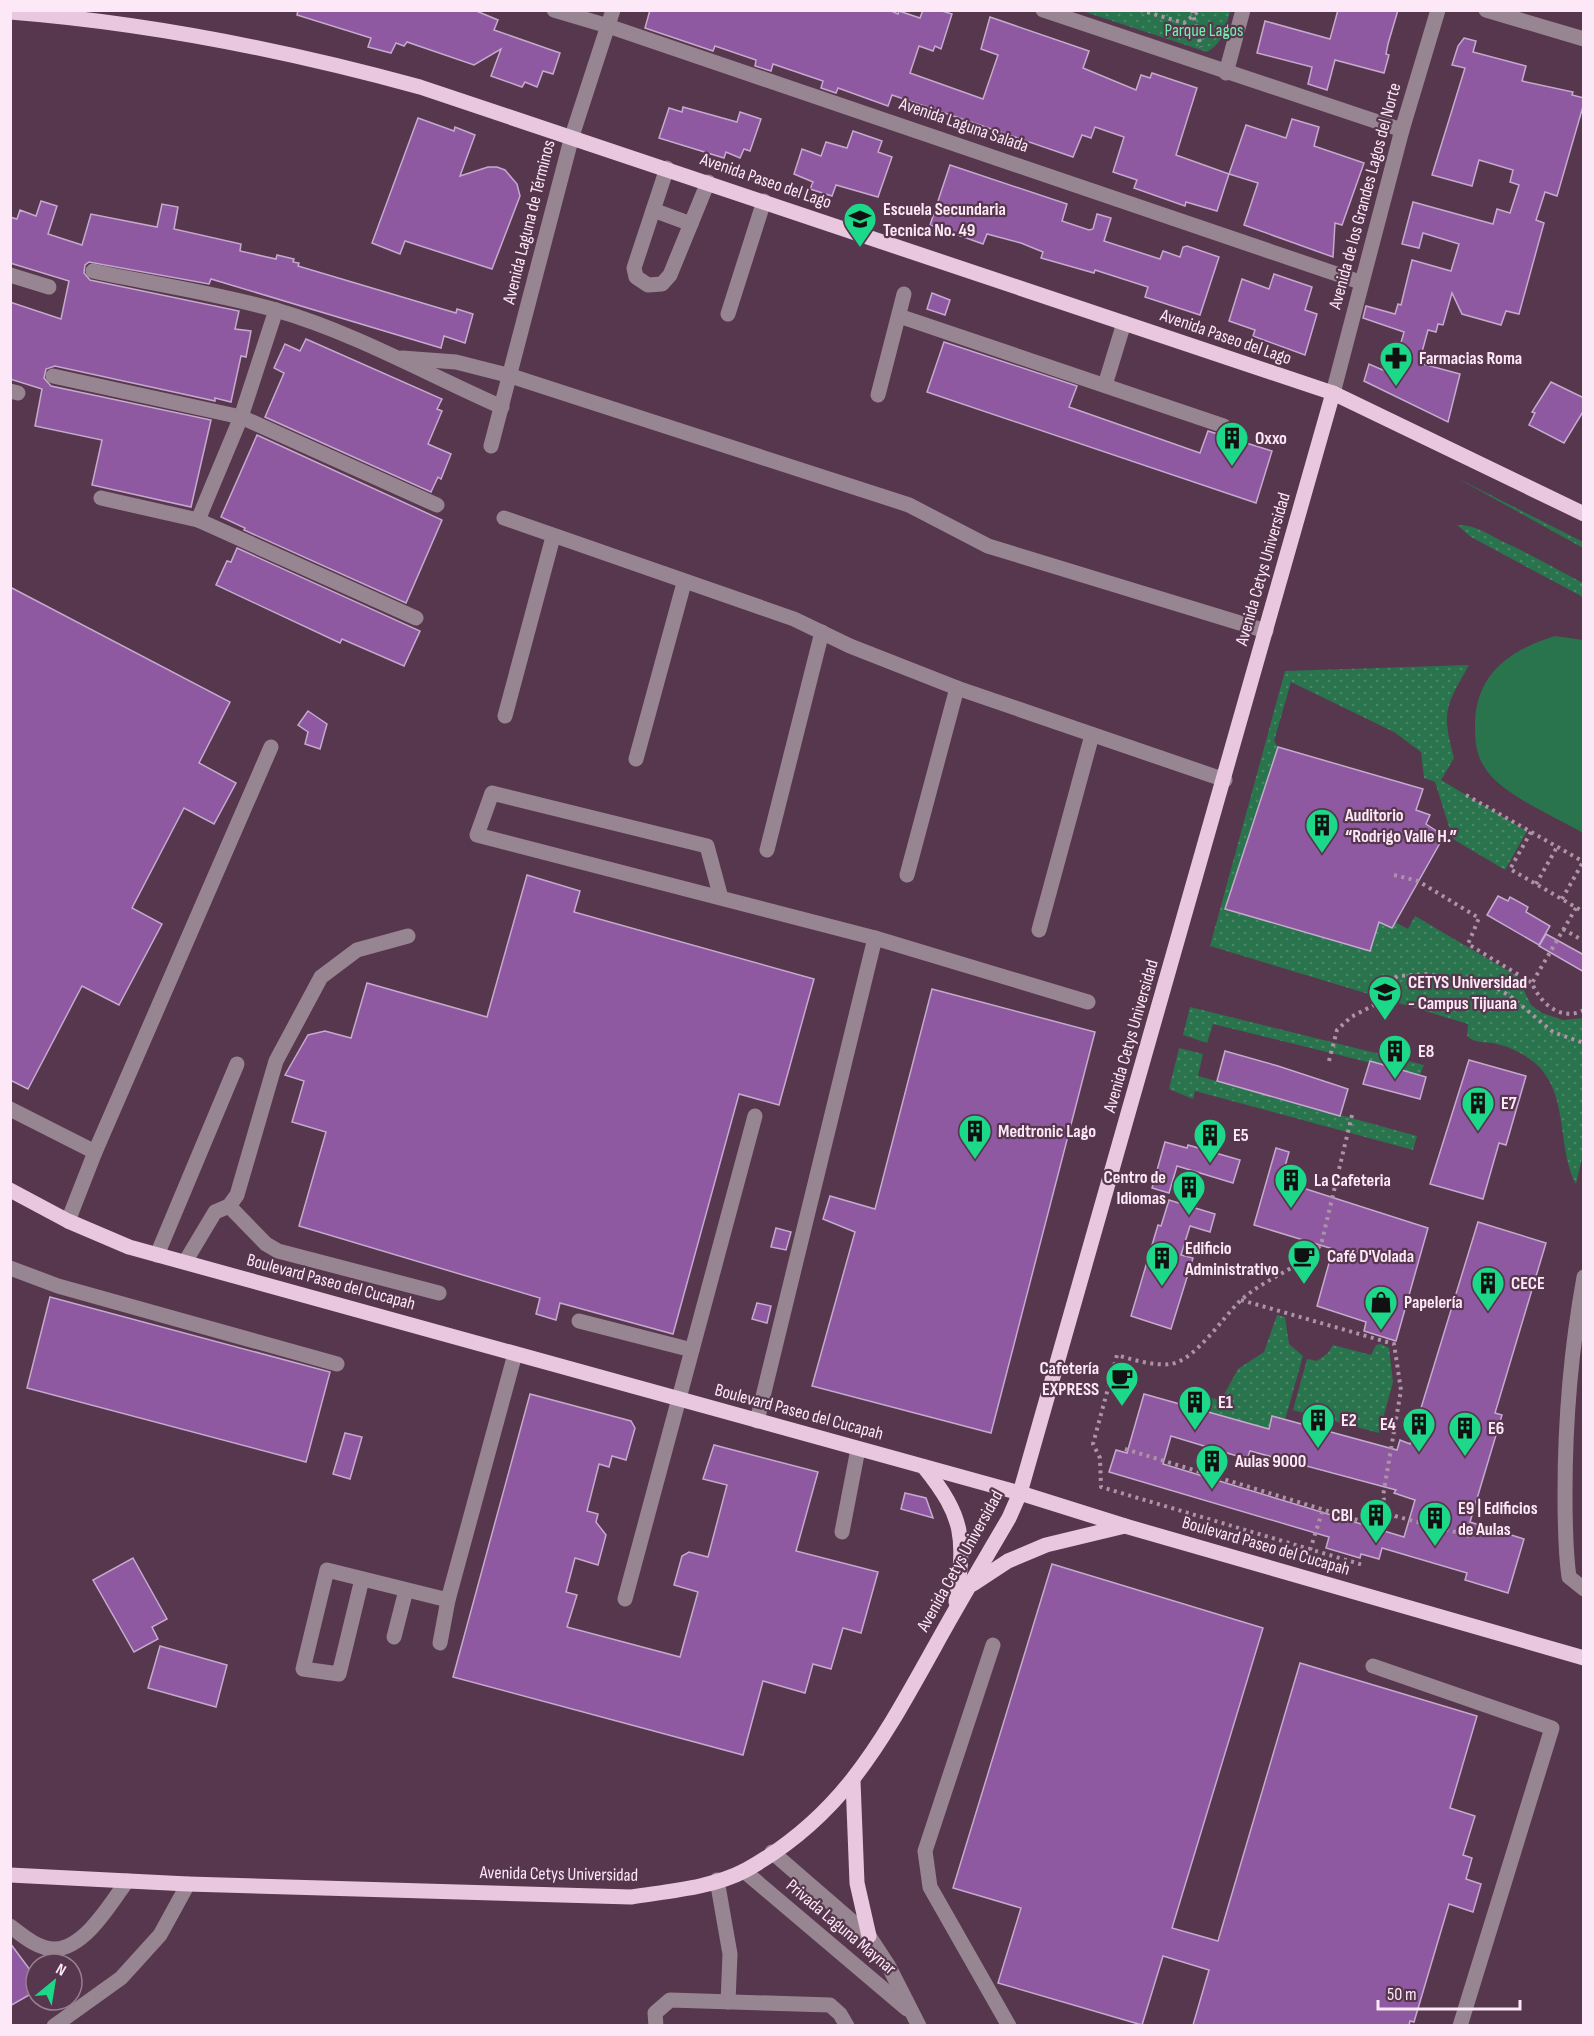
<svg xmlns="http://www.w3.org/2000/svg" width="1594" height="2036" font-family="'Sofia Sans Condensed',sans-serif">
<style>
.green{fill:#29734d}
.park{fill:url(#park-dots)}
.building{fill:#8f59a2;stroke:#c5aace;stroke-width:1.5;fill-rule:evenodd}
.lines{fill:none;stroke-linecap:round;stroke-linejoin:round}
.path{stroke:#ad93a6;stroke-width:4;stroke-dasharray:3 4.5;stroke-linecap:butt}
.minor{stroke:#978691;stroke-width:15}
.major{stroke:#e9c7de;stroke-width:15}
.labels{text-anchor:middle;dominant-baseline:central;stroke-width:4.5;stroke-linejoin:round;paint-order:stroke}
.park-label{font-size:18px;fill:#6ef1aa;stroke:#57374e}
.street-label{font-size:18px;fill:#fde8f7;stroke:#57374e}
.poi-label{font-size:18px;font-weight:bold;fill:#fde8f7;stroke:#57374e;text-anchor:start}
</style>
<defs>
<pattern id="park-dots" width="8" height="8" patternUnits="userSpaceOnUse" patternTransform="scale(1.5)"><rect width="8" height="8" fill="#29734d"/><path d="M2 2h.1M6 6h.1" fill="none" stroke="#498767" stroke-width="1.8" stroke-linecap="round"/></pattern>
</defs>
<rect width="100%" height="100%" fill="#57374e"/>
<!-- green -->
<path class="green" d="M1555,636l28,4v193c-27,-16 -78,-37 -96,-62 -10,-14 -12,-26 -12,-43 -1,-53 34,-78 80,-92z"/>
<!-- park -->
<g class="park">
<path d="M1082,11h148c-4,17 -7,32 -23,41z"/>
<path d="M1457,478l126,64v6z"/>
<path d="M1457,525c21,0 33,11 51,19 26,12 50,26 75,39v14l-112,-60z"/>
<path d="M1469,665c-23,41 -28,46 -15,93l-13,22 86,51 -22,39 -52,-31 -18,-57 -11,-4 -3,-26 -27,-20 -103,-50 -17,59 4,6 -53,162 144,42 10,-29h16l13,7 7,-13 102,60 14,29 11,8 21,7 20,-2 1,131 -8,35c-20,-38 -6,-90 -41,-121 -12,-10 -27,-17 -42,-20 -10,-1 -18,0 -26,-7l1,-12 -258,-78 75,-275z"/>
<path d="M1190,1007l234,58 -4,10 -207,-51 -6,19 -24,-8z"/>
<path d="M1179,1048l24,6 -5,22 219,60 -4,14 -218,-59 -2,8 -24,-10z"/>
<path d="M1277,1315l8,2 4,27 14,12 -18,64 -12,-3 -4,12 -86,-24 5,-12 33,7 17,-31 26,-17z"/>
<path d="M1381,1344l8,4 4,34 -14,51 -86,-23 14,-51 10,2 11,-8 5,-8 38,10 5,-10z"/>
</g>
<!-- building -->
<g class="building">
<path d="M298,10h176l24,10 -4,10 66,23 -7,21 -10,-3 -6,16 -12,-5 -3,5 -31,-11 10,-27 -27,16 -67,-23 -3,4 -8,-3 -5,10 -23,-6 3,-9 -74,-23z"/>
<path d="M650,10h239l9,4 1,-3 21,7 3,-8h16l13,4 -11,35 -6,-3 -2,5 -14,-5 -9,27 73,26 15,-44 -17,-6 9,-32 99,34 -6,17 53,22 5,-15 9,3 2,-5 45,15 -21,67 53,19 17,-49 40,13 6,-19 27,8 -5,19 50,17 -22,62 -7,-2 -2,34 -89,-32 14,-42 -29,-9 -12,37 -31,-9 -1,4 -51,-18 3,-8 -24,-8 11,-35 -29,-10 -4,11 -9,-3 -9,22 -181,-62 -4,11 -50,-18 -2,5 -15,-5 2,-7 -50,-17 -2,7 -16,-5 1,-6 -41,-14 -2,5 -68,-23z"/>
<path d="M1338,10h60l-10,34 -2,10 3,1 -5,18 -49,-13 -8,30 -19,-6 4,-17 -55,-14 8,-32 65,18z"/>
<path d="M1464,38l12,3 -3,11 53,14 -4,15 51,11 -1,3 12,3v5l-27,93 -12,-4 -9,28 8,3 -25,91 -13,-3 -5,14 -39,-11 -10,-21 -9,32 -5,-1 -2,8 -8,-2 -9,33 41,11 -12,48 -84,-41 5,-17 23,10 12,-42 -41,-14 3,-12 29,8 3,-10 3,1 11,-45 39,11 8,-27 -36,-11 -4,15 -17,-4 11,-42 80,22 4,-15 13,4 9,-28 -9,-3 3,-12 -34,-10 -7,26 -40,-11 33,-107 -13,-3 6,-19z"/>
<path d="M683,107l54,15 3,-10 21,7 -11,32 -6,-2 -4,9 -14,-6 -2,6 -65,-20 10,-30 13,4z"/>
<path d="M418,118l36,13 1,-4 20,8 -15,41 28,-9h9l8,3 12,14 3,12 -28,73 -87,-28 -5,13 -28,-11z"/>
<path d="M853,131l29,10 -4,11 14,5 -14,40 -42,-12 -4,11 -22,-7 3,-7 -19,-8 8,-25 19,7 5,-14 21,6z"/>
<path d="M950,165l117,39 -5,17 27,9 4,-1 4,-15 14,4 -7,23 56,18 3,-8 17,6 3,-10 4,-1 32,11 -19,58 -55,-18 3,-10 -53,-17 -1,3 -53,-15 2,-6 -22,-9 -34,-9 -4,10 -53,-19z"/>
<path d="M41,201l16,5 -9,28 34,11 9,-31 66,13 5,-23 16,3 -4,22 67,15 -1,7 36,8 1,-4 17,4 -1,3 6,1 -1,3 158,47 1,-4 16,5 -8,29 -21,-7 -3,12 -230,-69 -2,5 -120,-22 -4,3 -1,8 6,7 149,31 -4,18 16,2 -5,26 -5,-1 -10,46 -16,-4v3l-160,-35 -9,3 -2,9 7,8 160,34 -20,87 -99,-22 10,-45 -67,-14 7,-37 -32,-10v-77l51,17 8,-38 -59,-18v-46l7,2 3,-9 16,6z"/>
<path d="M1274,274l38,13 -7,23 12,4 -12,41 -52,-19 2,-6 -26,-9 13,-42 27,10z"/>
<path d="M932,293l18,7 -5,15 -18,-6z"/>
<path d="M306,339l136,60 -5,10 5,2 -14,33 23,10 -10,25 -3,-2 -7,15 -166,-75 19,-44 -10,-5 10,-22 1,-2 15,7z"/>
<path d="M944,342l133,44 -8,21 131,46 8,-22 64,20 -16,52 -329,-111z"/>
<path d="M1551,382l33,16v12l-20,33 -35,-18 6,-12 -3,-1z"/>
<path d="M257,435l185,85 -36,83 -162,-73 1,-2 -24,-11z"/>
<path d="M237,548l183,83 -16,35 -62,-27 -2,4 -124,-58 11,-24 4,1z"/>
<path d="M10,587l220,115 -31,61 37,20 -22,41 -30,-16 -52,100 30,16 -43,81 -37,-19 -54,103 -18,-9z"/>
<path d="M308,711l19,13 -7,25 -15,-5 3,-12 -10,-7z"/>
<path d="M1278,747l145,42 -7,21 14,5 -4,9 18,12 -52,92 -13,-6 -9,29 -145,-42z"/>
<path d="M527,875l53,16 -6,21 240,67 -35,126 -40,-11 -66,240 -113,-31 -4,17 -20,-6 4,-16 -241,-72 27,-94 -34,-10 12,-41 -19,-6 23,-40 17,-4 26,7 16,-55 120,34z"/>
<path d="M1498,896l10,5 2,-4 18,10 -2,5 24,14 -11,19 -52,-30z"/>
<path d="M1546,934l38,21v17l-45,-26z"/>
<path d="M932,989l163,43 -104,401 -179,-47 43,-154 -32,-13 7,-23 45,13z"/>
<path d="M1225,1051l53,15 70,23 -8,27 -123,-35z"/>
<path d="M1469,1060l57,16 -20,69 -7,-2 -16,56 -53,-15z"/>
<path d="M1370,1061l56,16 -6,22 -57,-15z"/>
<path d="M1165,1142l22,6 1,-3 52,15 -7,23 -56,-17 -8,27 -17,-5z"/>
<path d="M1276,1148l13,4 -8,29 147,47 -32,113 -32,-10 2,-9 -49,-16 16,-57 -79,-24z"/>
<path d="M1169,1200l46,14 -5,18 -20,-6 -9,29 12,3 -22,71 -40,-13 27,-91 3,1z"/>
<path d="M1478,1222l68,21 -51,170 7,2 -32,107 54,17 -16,54 -43,-13 2,-7 -85,-25 -3,11 -18,-5 -1,4 -34,-10 3,-11 -220,-65 7,-22 11,3 17,-59 125,35 3,-13 125,34 3,-10 10,4zM1171,1436l76,23 3,-8 146,39 -2,3 21,7 -11,37 -241,-73z"/>
<path d="M776,1228l15,4 -5,18 -15,-3z"/>
<path d="M50,1297l280,75 -24,90 -279,-74z"/>
<path d="M757,1303l14,3 -4,17 -15,-4z"/>
<path d="M530,1394l101,27 4,7 -9,32 -14,-4 -3,11 -10,-3 -12,47 11,3 -2,8 10,13 -8,30 -23,-7 -9,34 11,3 -10,32 113,30 18,-65 -24,-7 8,-29 7,-4 19,5 19,-72 -24,-6 11,-34 104,27 -22,79 82,21 -17,61 -18,-5 -12,41 -18,-5 -8,29 -42,-12 -20,74 -290,-78z"/>
<path d="M345,1433l17,4 -12,42 -17,-5z"/>
<path d="M905,1493l21,5 7,20 -32,-9z"/>
<path d="M133,1558l34,61 -15,8 6,12 -24,13 -41,-72z"/>
<path d="M1052,1564l211,64 -91,300 46,13 82,-278 177,53 -27,92 25,8 -12,39 9,3 -6,21 15,5 -8,28 -24,-8 -35,118 -4,-1 -1,4h-216l16,-55 -46,-14 -21,69 -144,-42 23,-75 -68,-20z"/>
<path d="M160,1646l67,19 -11,42 -68,-19z"/>
<path d="M10,1943l26,35v13l-26,15z"/>
</g>
<g class="lines">
<!-- path -->
<g class="path">
<path d="M1140,10l44,13 16,-13"/>
<path d="M1192,10l9,37"/>
<path d="M1466,795l118,67"/>
<path d="M1531,832l-21,37 74,43"/>
<path d="M1394,875l24,6 61,37 -11,26 64,39"/>
<path d="M1536,884l21,-37"/>
<path d="M1562,899l21,-37"/>
<path d="M1576,908l-44,75c8,20 29,39 52,27"/>
<path d="M1563,929l21,12"/>
<path d="M1329,1061l8,-31 14,-13 23,-12 12,-22 12,-7 30,-2 65,12 17,10 43,36 31,11"/>
<path d="M1352,1115l-31,130c-23,25 -59,34 -83,58 -16,16 -43,57 -67,61 -17,2 -38,-4 -54,-9l-24,89 7,14 1,29 262,78"/>
<path d="M1241,1300l153,44 7,46 -18,106 3,12 9,8 75,20"/>
<path d="M1125,1449l252,77 6,-3 7,-10"/>
<path d="M1310,1550l13,-41"/>
</g>
<!-- minor -->
<g class="minor">
<path d="M554,10l54,16 752,256"/>
<path d="M1043,10l359,120"/>
<path d="M1486,10l98,29"/>
<path d="M1226,73l17,-63"/>
<path d="M667,168l-33,100 2,9 12,8 14,-1 8,-9 38,-93"/>
<path d="M653,210l38,14"/>
<path d="M93,271c60,13 123,22 183,39 79,23 151,64 226,97"/>
<path d="M10,275l39,12"/>
<path d="M728,314l36,-113"/>
<path d="M899,316l325,110"/>
<path d="M402,358l54,4 55,14 398,129 79,41 278,85"/>
<path d="M53,376l188,41 196,88"/>
<path d="M1105,385l19,-62"/>
<path d="M10,391l8,2"/>
<path d="M1333,393l69,-263 36,-120"/>
<path d="M878,395l26,-101"/>
<path d="M491,446l81,-310 41,-126"/>
<path d="M101,498l97,22 218,98"/>
<path d="M504,518l290,101 56,27 107,42 268,92"/>
<path d="M198,520l43,-103 35,-107"/>
<path d="M505,716l48,-179"/>
<path d="M636,759l48,-176"/>
<path d="M767,850l55,-218"/>
<path d="M907,875l50,-187"/>
<path d="M721,898l-14,-52 -215,-53 -15,42 398,103 213,64"/>
<path d="M1039,930l53,-195"/>
<path d="M10,1109l85,43"/>
<path d="M229,1206l37,38 12,7 161,42"/>
<path d="M68,1221l27,-69 176,-405"/>
<path d="M157,1255l80,-191"/>
<path d="M185,1262l30,-50 14,-6 8,-11 39,-134 45,-84 36,-27 51,-14"/>
<path d="M10,1268l48,18 279,78"/>
<path d="M1584,1277c-13,72 -19,144 -19,216 0,28 0,56 4,84l15,12"/>
<path d="M579,1321l113,29"/>
<path d="M757,1421l118,-483"/>
<path d="M842,1532l16,-83"/>
<path d="M362,1579l-23,95 -36,-5 24,-99 121,30 67,-246"/>
<path d="M625,1599l130,-483"/>
<path d="M394,1637l12,-47"/>
<path d="M440,1643l8,-43"/>
<path d="M993,1645l-68,206 5,36 79,139"/>
<path d="M1373,1666l179,62 -92,298"/>
<path d="M772,1852l97,84 19,29 31,61"/>
<path d="M744,1871l163,138"/>
<path d="M717,1880l13,74 -2,48"/>
<path d="M10,1926c13,10 28,23 45,23 30,-1 56,-46 72,-68"/>
<path d="M54,2026l67,-48 39,-43 28,-51"/>
<path d="M656,2026l-1,-13 15,-13 160,5 10,9 7,12"/>
</g>
<!-- major -->
<g class="major">
<path d="M10,12c140,11 275,38 410,75l913,306 251,121"/>
<path d="M10,1190l58,31 61,26 891,246 105,33 459,132"/>
<path d="M924,1467c41,51 41,71 32,135"/>
<path d="M973,1584l35,-23 38,-16 79,-19"/>
<path d="M853,1781l4,102 12,53"/>
<path d="M10,1875l178,9 443,13c38,-6 81,-9 115,-27 97,-54 136,-129 188,-222 24,-44 50,-87 75,-130l11,-25 313,-1100"/>
</g>
</g>
<!-- icons -->
<defs>
<symbol id="school-pin" viewBox="-11 -11 22 30"><path d="M0 17L-7.5 6A9.5 9.5 0 1 1 7.5 6Z" fill="#1bd988" stroke="#57374e"/><path d="M0-5L7-2L0 1L-7-2ZM-4 1L0 2.5L4 1V4Q0 6-4 4Z" fill="#111"/></symbol>
<symbol id="pharmacy-pin" viewBox="-11 -11 22 30"><path d="M0 17L-7.5 6A9.5 9.5 0 1 1 7.5 6Z" fill="#1bd988" stroke="#57374e"/><path d="M-2-6h4v4h4v4h-4v4h-4v-4h-4v-4h4Z" fill="#111"/></symbol>
<symbol id="building-pin" viewBox="-11 -11 22 30"><path d="M0 17L-7.5 6A9.5 9.5 0 1 1 7.5 6Z" fill="#1bd988" stroke="#57374e"/><path d="M-4-6H4V6H1V3H-1V6H-4ZM-2.5-4.3h1.7v1.8h-1.7ZM.8-4.3h1.7v1.8H.8ZM-2.5-1h1.7V.8h-1.7ZM.8-1h1.7V.8H.8Z" fill="#111"/></symbol>
<symbol id="university-pin" viewBox="-11 -11 22 30"><path d="M0 17L-7.5 6A9.5 9.5 0 1 1 7.5 6Z" fill="#1bd988" stroke="#57374e"/><path d="M0-5L7-2L0 1L-7-2ZM-4 1L0 2.5L4 1V4Q0 6-4 4Z" fill="#111"/></symbol>
<symbol id="cafe-pin" viewBox="-11 -11 22 30"><path d="M0 17L-7.5 6A9.5 9.5 0 1 1 7.5 6Z" fill="#1bd988" stroke="#57374e"/><path d="M-5.5-4.5H6V0H3Q3 3.5 0 3.5H-2.5Q-5.5 3.5-5.5 0ZM3-3.2v2h1.7v-2ZM-6 4.5H4V6H-6Z" fill="#111"/></symbol>
<symbol id="shop-pin" viewBox="-11 -11 22 30"><path d="M0 17L-7.5 6A9.5 9.5 0 1 1 7.5 6Z" fill="#1bd988" stroke="#57374e"/><path d="M-5-2.5h2.3a2.7 3.5 0 0 1 5.4 0H5L5.5 6h-11ZM-1.5-2.5h3a1.5 2.3 0 0 0-3 0Z" fill="#111"/></symbol>
</defs>
<g fill-rule="evenodd">
<use href="#school-pin" x="841" y="200" width="38" height="52"/>
<use href="#pharmacy-pin" x="1377" y="339" width="38" height="52"/>
<use href="#building-pin" x="1213" y="419" width="38" height="52"/>
<use href="#building-pin" x="1303" y="806" width="38" height="52"/>
<use href="#university-pin" x="1366" y="973" width="38" height="52"/>
<use href="#building-pin" x="1376" y="1032" width="38" height="52"/>
<use href="#building-pin" x="1459" y="1084" width="38" height="52"/>
<use href="#building-pin" x="956" y="1112" width="38" height="52"/>
<use href="#building-pin" x="1191" y="1116" width="38" height="52"/>
<use href="#building-pin" x="1272" y="1161" width="38" height="52"/>
<use href="#building-pin" x="1170" y="1168" width="38" height="52"/>
<use href="#cafe-pin" x="1285" y="1237" width="38" height="52"/>
<use href="#building-pin" x="1143" y="1239" width="38" height="52"/>
<use href="#building-pin" x="1469" y="1264" width="38" height="52"/>
<use href="#shop-pin" x="1362" y="1283" width="38" height="52"/>
<use href="#cafe-pin" x="1103" y="1359" width="38" height="52"/>
<use href="#building-pin" x="1176" y="1383" width="38" height="52"/>
<use href="#building-pin" x="1299" y="1401" width="38" height="52"/>
<use href="#building-pin" x="1400" y="1405" width="38" height="52"/>
<use href="#building-pin" x="1446" y="1409" width="38" height="52"/>
<use href="#building-pin" x="1193" y="1442" width="38" height="52"/>
<use href="#building-pin" x="1357" y="1496" width="38" height="52"/>
<use href="#building-pin" x="1416" y="1499" width="38" height="52"/>
</g>
<g class="labels">
<!-- park labels -->
<g class="park-label">
<text x="1204" y="30">Parque Lagos</text>
</g>
<!-- street labels -->
<g class="street-label">
<text transform="translate(964 125) rotate(19)">Avenida Laguna Salada</text>
<text transform="translate(766 181) rotate(19)">Avenida Paseo del Lago</text>
<text transform="translate(1365 196) rotate(-75)">Avenida de los Grandes Lagos del Norte</text>
<text transform="translate(529 222) rotate(-76)">Avenida Laguna de Términos</text>
<text transform="translate(1226 337) rotate(19)">Avenida Paseo del Lago</text>
<text transform="translate(1263 569) rotate(-74)">Avenida Cetys Universidad</text>
<text transform="translate(1131 1036) rotate(-74)">Avenida Cetys Universidad</text>
<text transform="translate(331 1282) rotate(15)">Boulevard Paseo del Cucapah</text>
<text transform="translate(799 1412) rotate(15)">Boulevard Paseo del Cucapah</text>
<text transform="translate(1266 1546) rotate(16)">Boulevard Paseo del Cucapah</text>
<text transform="translate(960 1561) rotate(-61)">Avenida Cetys Universidad</text>
<text transform="translate(559 1874) rotate(1)">Avenida Cetys Universidad</text>
<text transform="translate(841 1927) rotate(40)">Privada Laguna Maynar</text>
</g>
<!-- poi labels -->
<g class="poi-label">
<text x="883" y="209">Escuela Secundaria<tspan x="883" dy="21">Tecnica No. 49</tspan></text>
<text x="1419" y="358">Farmacias Roma</text>
<text x="1255" y="438">Oxxo</text>
<text x="1345" y="815">Auditorio<tspan x="1345" dy="21">“Rodrigo Valle H.”</tspan></text>
<text x="1408" y="982">CETYS Universidad<tspan x="1408" dy="21">- Campus Tijuana</tspan></text>
<text x="1418" y="1051">E8</text>
<text x="1501" y="1103">E7</text>
<text x="998" y="1131">Medtronic Lago</text>
<text x="1233" y="1135">E5</text>
<text x="1166" y="1177" text-anchor="end">Centro de<tspan x="1166" dy="21">Idiomas</tspan></text>
<text x="1314" y="1180">La Cafeteria</text>
<text x="1185" y="1248">Edificio<tspan x="1185" dy="21">Administrativo</tspan></text>
<text x="1327" y="1256">Café D'Volada</text>
<text x="1511" y="1283">CECE</text>
<text x="1404" y="1302">Papelería</text>
<text x="1099" y="1368" text-anchor="end">Cafetería<tspan x="1099" dy="21">EXPRESS</tspan></text>
<text x="1218" y="1402">E1</text>
<text x="1341" y="1420">E2</text>
<text x="1396" y="1424" text-anchor="end">E4</text>
<text x="1488" y="1428">E6</text>
<text x="1235" y="1461">Aulas 9000</text>
<text x="1458" y="1508">E9 | Edificios<tspan x="1458" dy="21">de Aulas</tspan></text>
<text x="1353" y="1515" text-anchor="end">CBI</text>
</g>
</g>
<!-- border -->
<rect width="1594" height="2036" fill="none" stroke="#fde8f7" stroke-width="24"/>
<!-- north arrow -->
<g transform="translate(54 1982) rotate(30)"><circle r="28" fill="#57374e" stroke="#997e92" stroke-width="1.5"/>
<path d="M0-4.5L10 22L0 15L-10 22Z" fill="#1bd988"/>
<text y="-9" font-size="16" font-weight="bold" text-anchor="middle" fill="#fde8f7">N</text>
</g>
<!-- scale -->
<path d="M1378 2000v9h142v-9" fill="none" stroke="#fde8f7" stroke-width="3"/>
<text x="1387" y="2000" font-size="18" fill="#fde8f7" stroke="#57374e" stroke-width="4.5" paint-order="stroke">50 m</text>
</svg>
